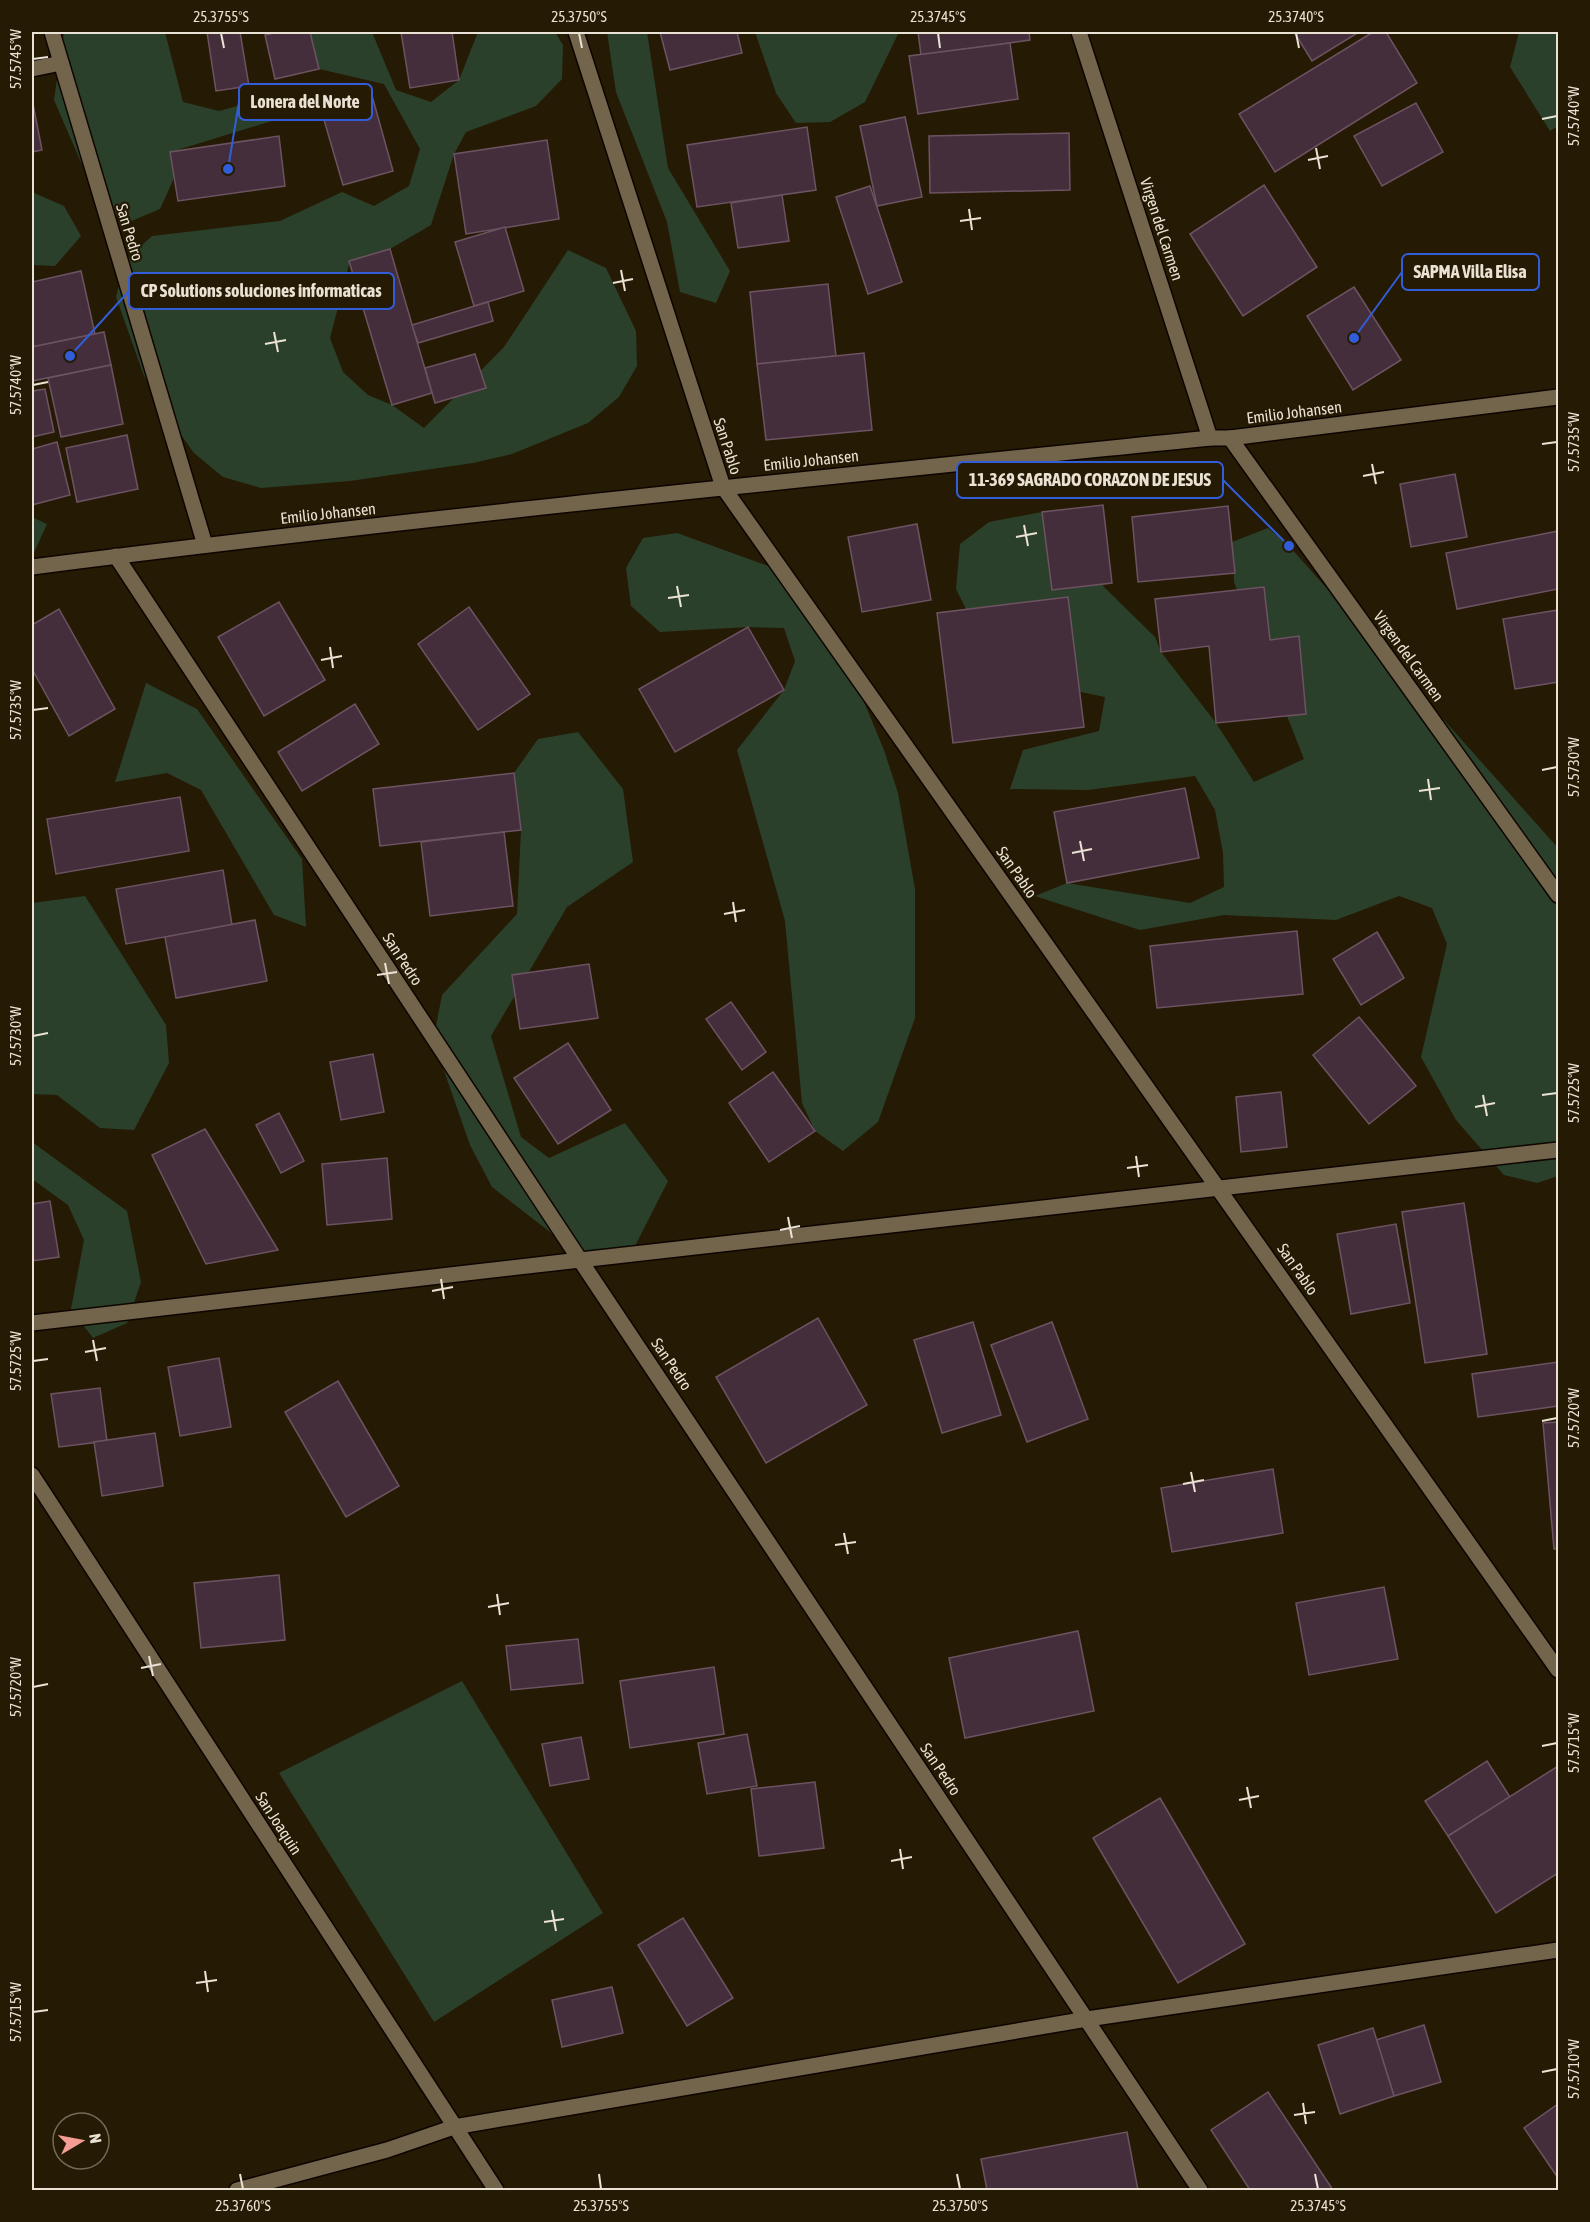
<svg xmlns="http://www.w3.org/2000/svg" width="1590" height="2222" font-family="'Asap Condensed',sans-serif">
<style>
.green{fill:#2b402b}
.building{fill:#452e3c;stroke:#6d5362;stroke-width:1.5}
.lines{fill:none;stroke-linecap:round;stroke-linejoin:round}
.street-casing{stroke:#0e0500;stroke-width:18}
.street{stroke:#72654c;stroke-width:15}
.ticks{fill:none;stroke:#eae2d4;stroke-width:2}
.labels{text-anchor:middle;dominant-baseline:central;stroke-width:4.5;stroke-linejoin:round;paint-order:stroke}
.street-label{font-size:16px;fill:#eae2d4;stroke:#251a03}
.leader{fill:none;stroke:#325dd8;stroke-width:2}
.callout-dot{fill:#325dd8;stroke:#251a03;stroke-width:2}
.callout{fill:#251a03;stroke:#325dd8;stroke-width:2}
.callout-label{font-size:18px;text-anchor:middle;font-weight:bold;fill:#eae2d4}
.neatline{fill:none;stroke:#eae2d4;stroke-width:2}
.ticks-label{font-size:15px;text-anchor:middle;fill:#eae2d4}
</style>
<rect width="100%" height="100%" fill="#251a03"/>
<!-- green -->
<g class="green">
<path d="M64,32h101l18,70 36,9 69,-19 32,14 -149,46 4,24 -15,33 -33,14 -28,-19 -45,-104z"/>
<path d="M310,32h62l24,58 35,12 28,-22 19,-48h77l8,13 -1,34 -26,27 -70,26 -12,22 -23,71 -41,24 -40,12 -20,77 13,34 25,23 24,10 32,23 80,-81 64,-97 38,18 30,63 1,35 -18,31 -31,26 -76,31 -39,9 -123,18 -89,7 -38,-11 -29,-24 -25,-35 -25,-42 -28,-79 9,-36 27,-25 128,-15 62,-29 32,14 35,-20 11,-37 -36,-65 -65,-15z"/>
<path d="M607,32h40l21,136 62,103 -14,32 -36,-11 -13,-70 -51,-130z"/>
<path d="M755,32h144l-34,70 -35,20 -34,1 -20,-30z"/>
<path d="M1519,32h39v94l-8,5 -40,-64z"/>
<path d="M32,192l32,14 17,30 -26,30 -23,-1z"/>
<path d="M1042,512l39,27 23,48 51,50 6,15 55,71 38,59 50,-23 -70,-177 -2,-40 36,-14 21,18 269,302v328l-21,7 -33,-8 -48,-55 -35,-63 26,-113 -15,-36 -33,-12 -63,24 -112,-5 -84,15 -105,-34 32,-13 123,20 34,-16 -1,-34 -8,-43 -20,-34 -107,14 -78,-1 13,-39 76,-19 6,-34 -72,-15 -42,-23 -35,-70 4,-45 29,-22z"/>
<path d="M32,517l15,7 -15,33z"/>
<path d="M677,533l108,39 59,82 40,96 14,43 17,96v129l-37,104 -35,29 -28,-20 -13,-28 -17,-182 -48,-171 47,-60 11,-29 -11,-33 -36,-1 -88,5 -29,-26 -5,-38 17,-30z"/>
<path d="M146,683l51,26 105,150 4,68 -32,-12 -73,-125 -34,-17 -52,9z"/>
<path d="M578,732l45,57 10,73 -66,45 -76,129 30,101 28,21 76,-35 43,58 -35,69 -39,16 -102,-79 -22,-42 -27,-77 -8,-37 7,-36 75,-81 4,-84 -7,-57 24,-34z"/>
<path d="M85,896l81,129 3,38 -35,67 -34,-2 -43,-33 -25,-1v-191z"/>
<path d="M32,1142l95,69 14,71 -14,41 -34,15 -22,-29 13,-69 -16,-35 -36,-26z"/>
<path d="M462,1681l141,232 -169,109 -155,-249z"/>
</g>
<!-- building -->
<g class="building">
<path d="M207,32h33l9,54 -33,5z"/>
<path d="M279,32h31l9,37 -44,10 -10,-44z"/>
<path d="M401,32h51l7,48 -49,8z"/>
<path d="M660,32h77l5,21 -72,17z"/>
<path d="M918,32h111l1,8 -109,15z"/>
<path d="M1294,32h65l-47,29z"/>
<path d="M1373,32h13l31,51 -142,89 -36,-58z"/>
<path d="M1010,43l8,56 -100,15 -9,-58z"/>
<path d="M371,92l22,79 -50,14 -23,-79z"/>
<path d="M32,99l10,51 -10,2z"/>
<path d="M1416,103l27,49 -61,34 -28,-50z"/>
<path d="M905,117l17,80 -45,9 -17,-80z"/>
<path d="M807,127l9,63 -119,17 -10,-62z"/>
<path d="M1069,133l1,57 -140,3 -1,-57z"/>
<path d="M279,136l6,50 -107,15 -8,-49z"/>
<path d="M547,140l12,79 -93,15 -12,-80z"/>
<path d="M1264,185l53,82 -74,49 -53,-82z"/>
<path d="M870,186l32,96 -34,12 -32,-97z"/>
<path d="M782,195l7,46 -51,7 -7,-45z"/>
<path d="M505,227l19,64 -50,15 -19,-64z"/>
<path d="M390,249l42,144 -40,12 -43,-144z"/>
<path d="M81,271l14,63 -63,13v-65z"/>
<path d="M828,284l8,72 -79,8 -7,-72z"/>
<path d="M1354,287l47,73 -48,30 -46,-74z"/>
<path d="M488,302l5,19 -75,22 -6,-18z"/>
<path d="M104,332l7,33 -79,16v-34z"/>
<path d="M864,353l8,77 -106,10 -9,-76z"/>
<path d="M475,354l11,34 -51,15 -10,-35z"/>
<path d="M111,365l12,59 -62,13 -13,-59z"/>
<path d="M45,389l9,43 -22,5v-46z"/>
<path d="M127,435l11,54 -61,13 -11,-54z"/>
<path d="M57,442l13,53 -38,10v-56z"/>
<path d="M1455,474l12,63 -56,10 -11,-63z"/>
<path d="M1103,505l9,78 -60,7 -10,-78z"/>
<path d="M1228,506l7,67 -97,9 -6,-65z"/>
<path d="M917,524l14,76 -69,12 -14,-75z"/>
<path d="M1558,531v58l-101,20 -11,-56z"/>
<path d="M1264,587l6,53 29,-4 7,78 -90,9 -7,-77 -48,6 -6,-53z"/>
<path d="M1068,597l16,130 -131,16 -16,-130z"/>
<path d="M279,602l46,78 -61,36 -46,-79z"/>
<path d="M469,607l61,87 -52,36 -60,-86z"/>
<path d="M59,609l56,100 -46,27 -37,-67v-44z"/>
<path d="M1558,610v72l-43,7 -12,-70z"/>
<path d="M748,627l36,63 -109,62 -36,-63z"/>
<path d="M355,704l24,40 -77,47 -24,-39z"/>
<path d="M514,773l7,57 -141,16 -7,-57z"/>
<path d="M1185,788l14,70 -132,25 -13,-71z"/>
<path d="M180,797l9,54 -133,23 -9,-55z"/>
<path d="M504,832l9,74 -83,10 -9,-74z"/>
<path d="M223,870l9,55 -106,19 -10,-55z"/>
<path d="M255,920l12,61 -91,17 -11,-61z"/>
<path d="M1297,931l6,63 -146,14 -7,-62z"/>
<path d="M1377,932l27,46 -43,27 -28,-46z"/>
<path d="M589,964l9,54 -78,11 -8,-54z"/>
<path d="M731,1002l35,50 -24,18 -36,-51z"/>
<path d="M1359,1017l57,69 -47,38 -56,-69z"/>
<path d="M568,1043l43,67 -53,34 -44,-66z"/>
<path d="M373,1054l11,58 -43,8 -11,-58z"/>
<path d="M773,1072l42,59 -46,31 -40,-59z"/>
<path d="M1281,1092l6,55 -46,5 -5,-55z"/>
<path d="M279,1113l25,48 -23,12 -25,-48z"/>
<path d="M205,1129l73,121 -72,14 -54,-109z"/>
<path d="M387,1158l5,61 -65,6 -5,-61z"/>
<path d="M50,1201l9,56 -27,4v-57z"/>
<path d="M1464,1203l23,151 -62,9 -23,-151z"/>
<path d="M1396,1224l14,79 -59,11 -14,-80z"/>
<path d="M818,1318l49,87 -101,58 -50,-86z"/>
<path d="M973,1322l28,93 -59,18 -28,-93z"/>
<path d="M1052,1322l36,97 -61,23 -36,-97z"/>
<path d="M219,1358l12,69 -51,9 -12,-69z"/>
<path d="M1558,1362v44l-80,11 -6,-43z"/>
<path d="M338,1381l61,105 -53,31 -61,-105z"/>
<path d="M100,1388l7,53 -48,6 -8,-53z"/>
<path d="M1558,1422v126l-4,1 -11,-126z"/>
<path d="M155,1433l8,53 -61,10 -8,-54z"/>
<path d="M1273,1469l10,64 -111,19 -11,-64z"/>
<path d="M279,1575l6,65 -84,8 -7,-65z"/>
<path d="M1384,1587l14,72 -89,16 -13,-72z"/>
<path d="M1078,1631l16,80 -129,27 -16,-80z"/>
<path d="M578,1639l5,44 -72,7 -5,-44z"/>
<path d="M714,1667l10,67 -94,14 -10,-67z"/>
<path d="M747,1734l10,52 -50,8 -9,-51z"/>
<path d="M581,1737l8,42 -39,7 -8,-42z"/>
<path d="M1487,1761l23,36 -62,39 -23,-35z"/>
<path d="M1558,1766v107l-62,40 -48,-77z"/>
<path d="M815,1782l9,66 -65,8 -8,-67z"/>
<path d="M1160,1798l85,146 -67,39 -85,-145z"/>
<path d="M683,1918l50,80 -46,28 -49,-81z"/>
<path d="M612,1987l11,46 -61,14 -10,-47z"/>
<path d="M1424,2025l17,57 -47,14 -18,-56z"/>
<path d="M1373,2028l21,68 -54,18 -22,-69z"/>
<path d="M1268,2092l65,98h-83l-39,-60z"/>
<path d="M1558,2104v74l-34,-50z"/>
<path d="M1127,2132l11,58h-151l-6,-31z"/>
</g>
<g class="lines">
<defs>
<g id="street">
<path d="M52,32l153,513"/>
<path d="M576,32l147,455 835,1183"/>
<path d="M1079,32l131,406"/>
<path d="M32,69l29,-6"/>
<path d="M1230,438l328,457"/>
<path d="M116,556l464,704 620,930"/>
<path d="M32,567c391,-50 785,-89 1178,-129h20l328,-41"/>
<path d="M32,1323l548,-63 978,-110"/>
<path d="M32,1475l464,715"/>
<path d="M237,2190l150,-40 67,-23 633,-108 471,-69"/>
</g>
</defs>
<!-- street casing -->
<use href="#street" class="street-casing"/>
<!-- street -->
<use href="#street" class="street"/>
</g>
<!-- ticks -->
<path class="ticks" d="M221,33l3,15M579,33l3,15M938,33l2,15M1296,33l3,15M33,59l15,-2M1542,119l15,-3M1316,148l4,21M1308,160l20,-4M969,209l3,21M960,221l21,-3M621,270l4,21M613,283l20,-4M274,332l4,20M265,344l21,-4M33,385l15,-3M1542,444l15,-2M1372,464l4,20M1363,476l21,-4M1024,525l4,21M1016,537l21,-4M677,586l4,21M668,598l21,-3M330,647l3,21M321,660l21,-4M33,710l15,-2M1542,770l15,-3M1428,779l3,21M1419,791l21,-3M1080,841l4,20M1072,853l20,-4M733,902l3,20M724,914l21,-4M385,963l4,21M377,975l20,-3M33,1036l15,-3M1483,1095l4,21M1542,1095l15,-2M1475,1107l20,-4M1136,1156l3,21M1127,1168l21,-3M788,1217l4,21M780,1230l20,-4M441,1279l3,20M432,1291l21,-4M93,1340l4,21M85,1352l21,-4M33,1361l15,-2M1542,1421l15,-3M1191,1472l4,20M1183,1484l21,-4M844,1533l4,21M835,1545l21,-3M497,1594l3,21M488,1607l21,-4M149,1656l4,20M141,1668l20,-4M33,1687l15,-3M1542,1746l15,-3M1247,1787l4,21M1239,1800l20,-4M900,1849l3,20M891,1861l21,-4M552,1910l4,21M544,1922l20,-3M205,1971l3,21M196,1983l21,-3M33,2012l15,-2M1542,2072l15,-3M1303,2103l3,21M1294,2115l21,-3M240,2174l3,15M599,2174l2,15M957,2174l3,15M1315,2174l3,15"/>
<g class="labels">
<!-- street labels -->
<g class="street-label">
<text transform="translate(1162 229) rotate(72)">Virgen del Carmen</text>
<text transform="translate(130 232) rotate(73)">San Pedro</text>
<text transform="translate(1294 412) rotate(-7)">Emilio Johansen</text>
<text transform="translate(728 446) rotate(72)">San Pablo</text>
<text transform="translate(811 460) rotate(-6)">Emilio Johansen</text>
<text transform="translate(328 513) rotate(-6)">Emilio Johansen</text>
<text transform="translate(1409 656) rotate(54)">Virgen del Carmen</text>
<text transform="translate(1017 872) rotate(55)">San Pablo</text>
<text transform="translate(403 959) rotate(57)">San Pedro</text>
<text transform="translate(1298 1269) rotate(55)">San Pablo</text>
<text transform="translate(672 1364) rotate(56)">San Pedro</text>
<text transform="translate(941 1769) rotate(56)">San Pedro</text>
<text transform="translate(279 1823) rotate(57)">San Joaquin</text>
</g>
</g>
<!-- callouts -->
<path class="leader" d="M228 169L239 102M1354 338L1402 272M70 356L129 291M1289 546L1223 480"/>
<g class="callout-dot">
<circle cx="228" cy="169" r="6"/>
<circle cx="1354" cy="338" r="6"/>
<circle cx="70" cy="356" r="6"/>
<circle cx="1289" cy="546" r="6"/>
</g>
<g class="callout">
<rect x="239" y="84" width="133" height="36" rx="6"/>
<rect x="1402" y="254" width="137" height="36" rx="6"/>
<rect x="129" y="273" width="265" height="36" rx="6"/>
<rect x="957" y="462" width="266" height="36" rx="6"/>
</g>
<g class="callout-label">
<text x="305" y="108">Lonera del Norte</text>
<text x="1470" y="278">SAPMA Villa Elisa</text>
<text x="261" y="297">CP Solutions soluciones informaticas</text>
<text x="1090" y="486">11-369 SAGRADO CORAZON DE JESUS</text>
</g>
<!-- border -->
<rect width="1590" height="2222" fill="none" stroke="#251a03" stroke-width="66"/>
<!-- north arrow -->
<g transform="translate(81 2141) rotate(80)"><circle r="28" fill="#251a03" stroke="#746a57" stroke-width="1.5"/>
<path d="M0-4.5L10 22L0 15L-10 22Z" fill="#f59c95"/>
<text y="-9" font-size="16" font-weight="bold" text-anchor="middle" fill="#eae2d4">N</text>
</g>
<rect x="33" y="33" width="1524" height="2156" class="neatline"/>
<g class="ticks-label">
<text x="221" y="22">25.3755°S</text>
<text x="579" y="22">25.3750°S</text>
<text x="938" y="22">25.3745°S</text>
<text x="1296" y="22">25.3740°S</text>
<text transform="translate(16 59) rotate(-90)" y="5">57.5745°W</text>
<text transform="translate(1574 116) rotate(-90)" y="5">57.5740°W</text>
<text transform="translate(16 385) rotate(-90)" y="5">57.5740°W</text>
<text transform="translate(1574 442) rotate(-90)" y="5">57.5735°W</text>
<text transform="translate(16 710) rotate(-90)" y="5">57.5735°W</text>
<text transform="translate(1574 767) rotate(-90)" y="5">57.5730°W</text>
<text transform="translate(16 1036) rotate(-90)" y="5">57.5730°W</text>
<text transform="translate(1574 1093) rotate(-90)" y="5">57.5725°W</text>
<text transform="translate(16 1361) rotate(-90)" y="5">57.5725°W</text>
<text transform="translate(1574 1418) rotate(-90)" y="5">57.5720°W</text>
<text transform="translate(16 1687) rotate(-90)" y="5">57.5720°W</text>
<text transform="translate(1574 1743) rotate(-90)" y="5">57.5715°W</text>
<text transform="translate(16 2012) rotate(-90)" y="5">57.5715°W</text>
<text transform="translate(1574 2069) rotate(-90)" y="5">57.5710°W</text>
<text x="243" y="2211">25.3760°S</text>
<text x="601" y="2211">25.3755°S</text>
<text x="960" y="2211">25.3750°S</text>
<text x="1318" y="2211">25.3745°S</text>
</g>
</svg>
